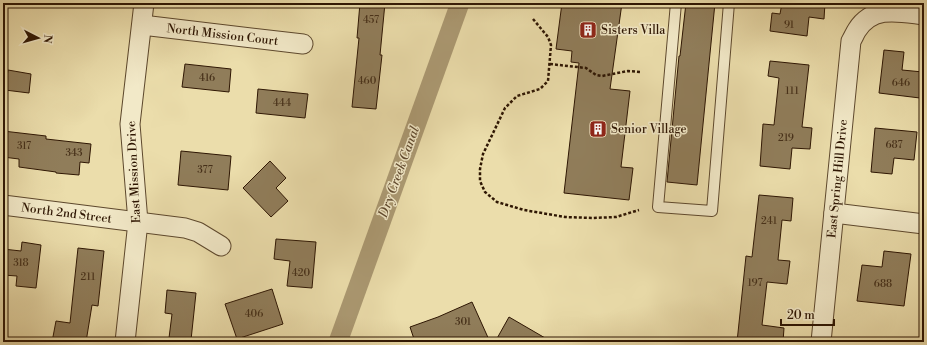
<svg xmlns="http://www.w3.org/2000/svg" width="927" height="345" font-family="'Libre Bodoni',serif">
<style>
.lines{fill:none;stroke-linecap:round;stroke-linejoin:round}
.canal{stroke:#ab9972;stroke-width:19}
.building{fill:#907d5a;stroke:#2e1603}
.service-casing{stroke:#5d482d;stroke-width:12}
.minor-casing{stroke:#5d482d;stroke-width:21}
.path{stroke:#2e1603;stroke-width:2.5;stroke-dasharray:3 2;stroke-linecap:butt}
.service{stroke:#f2e9c8;stroke-width:10}
.minor{stroke:#f2e9c8;stroke-width:19}
.labels{text-anchor:middle;dominant-baseline:central;stroke-width:3;stroke-linejoin:round;paint-order:stroke}
.number-label{font-size:10px;fill:#463019}
.poi-label{font-size:12px;fill:#2e1603;stroke:#f2e9c8;text-anchor:start}
.street-label{font-size:12px;fill:#2e1603;stroke:#f2e9c8}
.water-label{font-size:13px;font-style:italic;fill:#604a2f;stroke:#f2e9c8}
</style>
<rect width="100%" height="100%" fill="#ebddab"/>
<filter id="stains"><feTurbulence type="fractalNoise" baseFrequency=".005" numOctaves="4"/><feColorMatrix values="0 0 0 0 .2 0 0 0 0 .09 0 0 0 0 .02 0 0 0 .5 -.17"/></filter>
<radialGradient id="worn" r=".72"><stop offset=".6" stop-color="#630" stop-opacity="0"/><stop offset="1" stop-color="#630" stop-opacity=".3"/></radialGradient>
<g class="lines">
<!-- canal -->
<path class="canal" d="M338,342l122,-339"/>
</g>
<!-- building -->
<g class="building">
<path d="M360,3h25l-5,52h2l-6,54 -24,-2 7,-69h-2z"/>
<path d="M562,3h60l-12,86 20,2 -9,76 12,1 -4,32 -65,-7 15,-130 -8,-1 1,-11 -16,-2z"/>
<path d="M686,3h29l-18,182 -30,-3 12,-126h1z"/>
<path d="M782,3h43l-1,16 -15,-2 -2,19 -37,-5 2,-18 8,1z"/>
<path d="M884,50l20,2 -2,18 21,2 -3,26 -41,-5z"/>
<path d="M770,61l39,4 -7,62 10,1 -2,21 -18,-1 -2,21 -30,-3 3,-42 11,1 5,-47 -11,-2z"/>
<path d="M185,64l46,5 -2,23 -47,-5z"/>
<path d="M8,70l23,4 -2,19 -24,-3z"/>
<path d="M258,89l50,5 -3,24 -49,-5z"/>
<path d="M875,128l42,4 -3,28 -20,-2 -2,16 -21,-2z"/>
<path d="M3,131l43,5v3l45,5 -2,19 -9,-1 -1,13 -23,-2v-1l-37,-5v-8l-16,-2z"/>
<path d="M181,151l50,5 -3,34 -50,-5z"/>
<path d="M270,161l16,17 -10,10 12,13 -17,16 -28,-29z"/>
<path d="M759,195l34,3 -2,23 -9,-1 -4,40 12,1 -3,23 -20,-2 -5,43 22,3 -1,14h-46l9,-86 6,1z"/>
<path d="M276,239l40,3 -4,46 -25,-2 3,-25 -16,-2z"/>
<path d="M22,242l19,3 -5,43 -20,-2 1,-10 -14,-1v-26l18,2z"/>
<path d="M78,248l26,3 -6,55 -6,-1 -6,37h-34l4,-21 14,2z"/>
<path d="M884,251l27,3 -7,52 -47,-5 5,-36 20,2z"/>
<path d="M272,289l11,35 -46,15 -12,-35z"/>
<path d="M167,290l29,3 -5,47 -22,-2 3,-24 -7,-1z"/>
<path d="M472,302l18,40h-75l-5,-15 28,-10z"/>
<path d="M509,317l43,25h-57z"/>
</g>
<g class="lines">
<defs>
<path id="service" d="M676,3l-18,204 54,4 17,-208"/>
<g id="minor">
<path id="s1" d="M142,25l161,19"/>
<path id="s2" d="M3,205l182,23 13,4 23,14"/>
<path d="M834,213l90,11"/>
<path d="M125,342l13,-120 -8,-98 14,-121"/>
<path id="s3" d="M821,342l30,-301c2,-3 4,-8 6,-11 16,-25 42,-18 67,-15"/>
</g>
</defs>
<!-- service casing -->
<use href="#service" class="service-casing"/>
<!-- minor casing -->
<use href="#minor" class="minor-casing"/>
<!-- path -->
<g class="path">
<path d="M533,19l15,18 3,8 -3,36 -8,8 -23,7 -12,12 -22,46 -3,15v12l5,11 12,10 27,8 41,7 28,1 23,-1 23,-7"/>
<path d="M550,64l36,4 10,7 6,1 26,-5 12,1"/>
</g>
<!-- service -->
<use href="#service" class="service"/>
<!-- minor -->
<use href="#minor" class="minor"/>
</g>
<!-- icons -->
<defs>
<symbol id="building-square" viewBox="-11 -11 22 22"><rect x="-9" y="-9" width="18" height="18" rx="4" fill="#8f2418" stroke="#f2e9c8"/><path d="M-4-6H4V6H1V3H-1V6H-4ZM-2.5-4.3h1.7v1.8h-1.7ZM.8-4.3h1.7v1.8H.8ZM-2.5-1h1.7V.8h-1.7ZM.8-1h1.7V.8H.8Z" fill="#fff"/></symbol>
</defs>
<g fill-rule="evenodd">
<use href="#building-square" x="578" y="20" width="20" height="20"/>
<use href="#building-square" x="588" y="119" width="20" height="20"/>
</g>
<g class="labels">
<!-- number labels -->
<g class="number-label">
<text x="371" y="20">457</text>
<text x="789" y="25">91</text>
<text x="207" y="78">416</text>
<text x="367" y="81">460</text>
<text x="901" y="83">646</text>
<text x="792" y="91">111</text>
<text x="282" y="103">444</text>
<text x="786" y="138">219</text>
<text x="894" y="145">687</text>
<text x="24" y="146">317</text>
<text x="74" y="153">343</text>
<text x="205" y="170">377</text>
<text x="769" y="221">241</text>
<text x="21" y="263">318</text>
<text x="301" y="273">420</text>
<text x="88" y="277">211</text>
<text x="755" y="283">197</text>
<text x="883" y="284">688</text>
<text x="254" y="314">406</text>
<text x="463" y="322">301</text>
</g>
<!-- poi labels -->
<g class="poi-label">
<text x="601" y="30">Sisters Villa</text>
<text x="611" y="129">Senior Village</text>
</g>
<!-- street labels -->
<g class="street-label">
<text stroke="none"><textPath href="#s1" startOffset="81">North Mission Court</textPath></text>
<text transform="translate(134 172) rotate(-93)">East Mission Drive</text>
<text stroke="none"><textPath href="#s3" startOffset="164">East Spring Hill Drive</textPath></text>
<text stroke="none"><textPath href="#s2" startOffset="64">North 2nd Street</textPath></text>
</g>
<!-- water labels -->
<g class="water-label">
<text transform="translate(399 172) rotate(-70)">Dry Creek Canal</text>
</g>
</g>
<!-- margin -->
<rect width="927" height="345" fill="none" stroke="#ebddab" stroke-width="16"/>
<rect x="4" y="4" width="919" height="337" fill="none" stroke="#2e1603" stroke-width="2"/>
<rect x="8" y="8" width="911" height="329" fill="none" stroke="#2e1603"/>
<!-- north arrow -->
<g transform="translate(38 38) rotate(96)" stroke="#f2e9c8" stroke-width="3" paint-order="stroke">
<path d="M0-3L7 15L0 10L-7 15Z" fill="#2e1603"/>
<text y="-6" font-size="11" font-weight="bold" text-anchor="middle" fill="#2e1603">N</text>
</g>
<!-- scale -->
<path d="M781 319v6h53v-6" fill="none" stroke="#2e1603" stroke-width="2"/>
<text x="787" y="319" font-size="12" fill="#2e1603" stroke="#f2e9c8" stroke-width="3" paint-order="stroke">20 m</text>
<rect width="100%" height="100%" filter="url(#stains)"/>
<rect width="100%" height="100%" fill="url(#worn)"/>
</svg>
